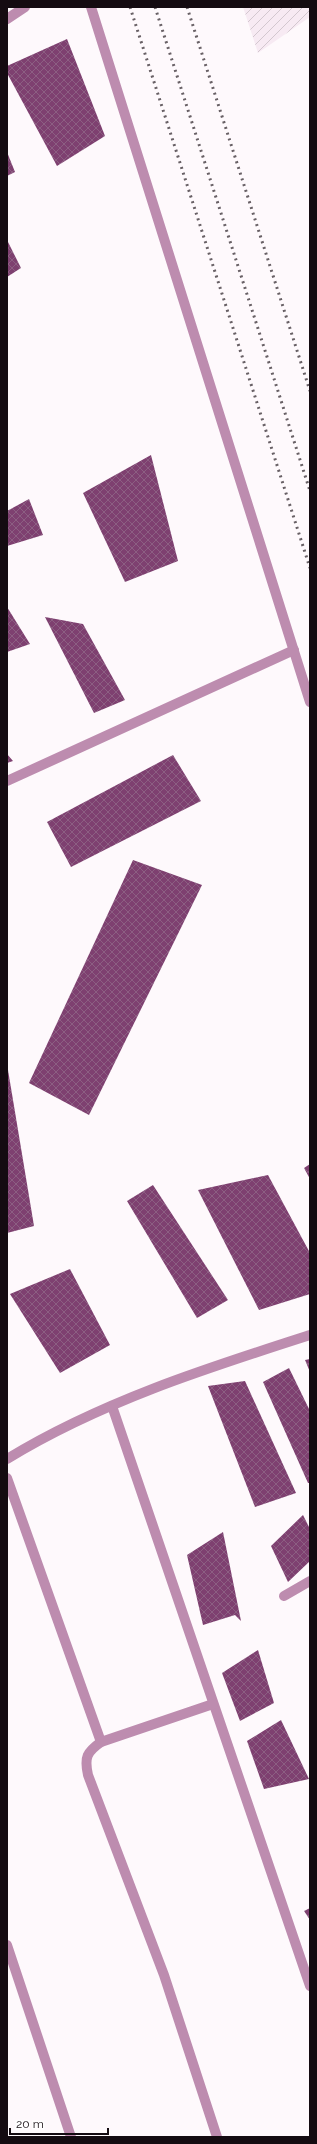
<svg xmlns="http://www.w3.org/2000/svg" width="317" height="2144" font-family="Raleway,sans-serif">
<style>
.industrial{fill:url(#industrial-furrows)}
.building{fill:url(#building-cross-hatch)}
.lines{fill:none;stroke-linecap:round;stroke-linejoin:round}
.minor{stroke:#bd8caf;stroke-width:10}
.rail{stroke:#686065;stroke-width:3;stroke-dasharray:2 4;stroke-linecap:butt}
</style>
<defs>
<pattern id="industrial-furrows" width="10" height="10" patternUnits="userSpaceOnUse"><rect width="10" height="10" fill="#f7eaf3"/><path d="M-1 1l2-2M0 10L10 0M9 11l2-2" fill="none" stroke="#d3c7cf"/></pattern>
<pattern id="building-cross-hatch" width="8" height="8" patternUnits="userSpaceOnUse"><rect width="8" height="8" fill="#7e4070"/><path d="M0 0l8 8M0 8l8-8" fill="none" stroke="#8c5e82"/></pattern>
</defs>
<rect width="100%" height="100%" fill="#fef9fc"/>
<!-- industrial -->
<path class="industrial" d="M243,7h67v10l-52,36z"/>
<!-- building -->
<g class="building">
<path d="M67,39l38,97 -48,30 -50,-93v-7z"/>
<path d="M7,152l8,20 -8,4z"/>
<path d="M7,240l14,28 -14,9z"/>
<path d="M151,455l27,106 -53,21 -42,-89z"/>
<path d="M29,499l14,36 -36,11v-35z"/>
<path d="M7,607l23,37 -23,8z"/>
<path d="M45,617l38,7 42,76 -31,13z"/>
<path d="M7,754l6,7 -6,2z"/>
<path d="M173,755l28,46 -130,66 -24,-45z"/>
<path d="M133,860l69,25 -113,230 -60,-32z"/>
<path d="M7,1064l27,162 -27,7z"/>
<path d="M310,1164v15l-6,-11z"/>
<path d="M268,1175l42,78v41l-51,16 -61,-120z"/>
<path d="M153,1185l75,115 -31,18 -70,-117z"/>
<path d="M70,1269l40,76 -50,28 -50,-79z"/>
<path d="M310,1359v13l-5,-12z"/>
<path d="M289,1368l21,43v72h-2l-45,-101z"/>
<path d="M245,1381l51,112 -41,14 -47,-121z"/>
<path d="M303,1515l7,14v32l-22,21 -17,-36z"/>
<path d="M223,1532l18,89 -6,-6 -32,10 -16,-70z"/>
<path d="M258,1650l16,53 -34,18 -18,-48z"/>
<path d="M281,1720l28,59 -45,10 -17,-48z"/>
<path d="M310,1908v12l-6,-9z"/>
</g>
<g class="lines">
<!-- minor -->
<g class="minor">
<path d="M91,7l219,695"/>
<path d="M7,19l18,-12"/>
<path d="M7,781l287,-131"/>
<path d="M112,1406l198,580"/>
<path d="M7,1459c93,-57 200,-91 303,-124"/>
<path d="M7,1478l94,264"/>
<path d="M284,1596l26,-15"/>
<path d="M213,1704l-112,38c-14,10 -17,15 -13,33l76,200 53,162"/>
<path d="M7,1945l64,192"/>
</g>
<!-- rail -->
<g class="rail">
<path d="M130,7l180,561"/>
<path d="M155,7l155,484"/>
<path d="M187,7l123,384"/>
</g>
</g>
<!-- border -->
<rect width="317" height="2144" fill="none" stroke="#140b11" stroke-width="16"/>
<!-- scale -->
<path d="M10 2128v6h98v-6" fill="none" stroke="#140b11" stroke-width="2"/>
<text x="16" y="2128" font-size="12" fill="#140b11" stroke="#ffffff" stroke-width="3" paint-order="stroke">20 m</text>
</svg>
